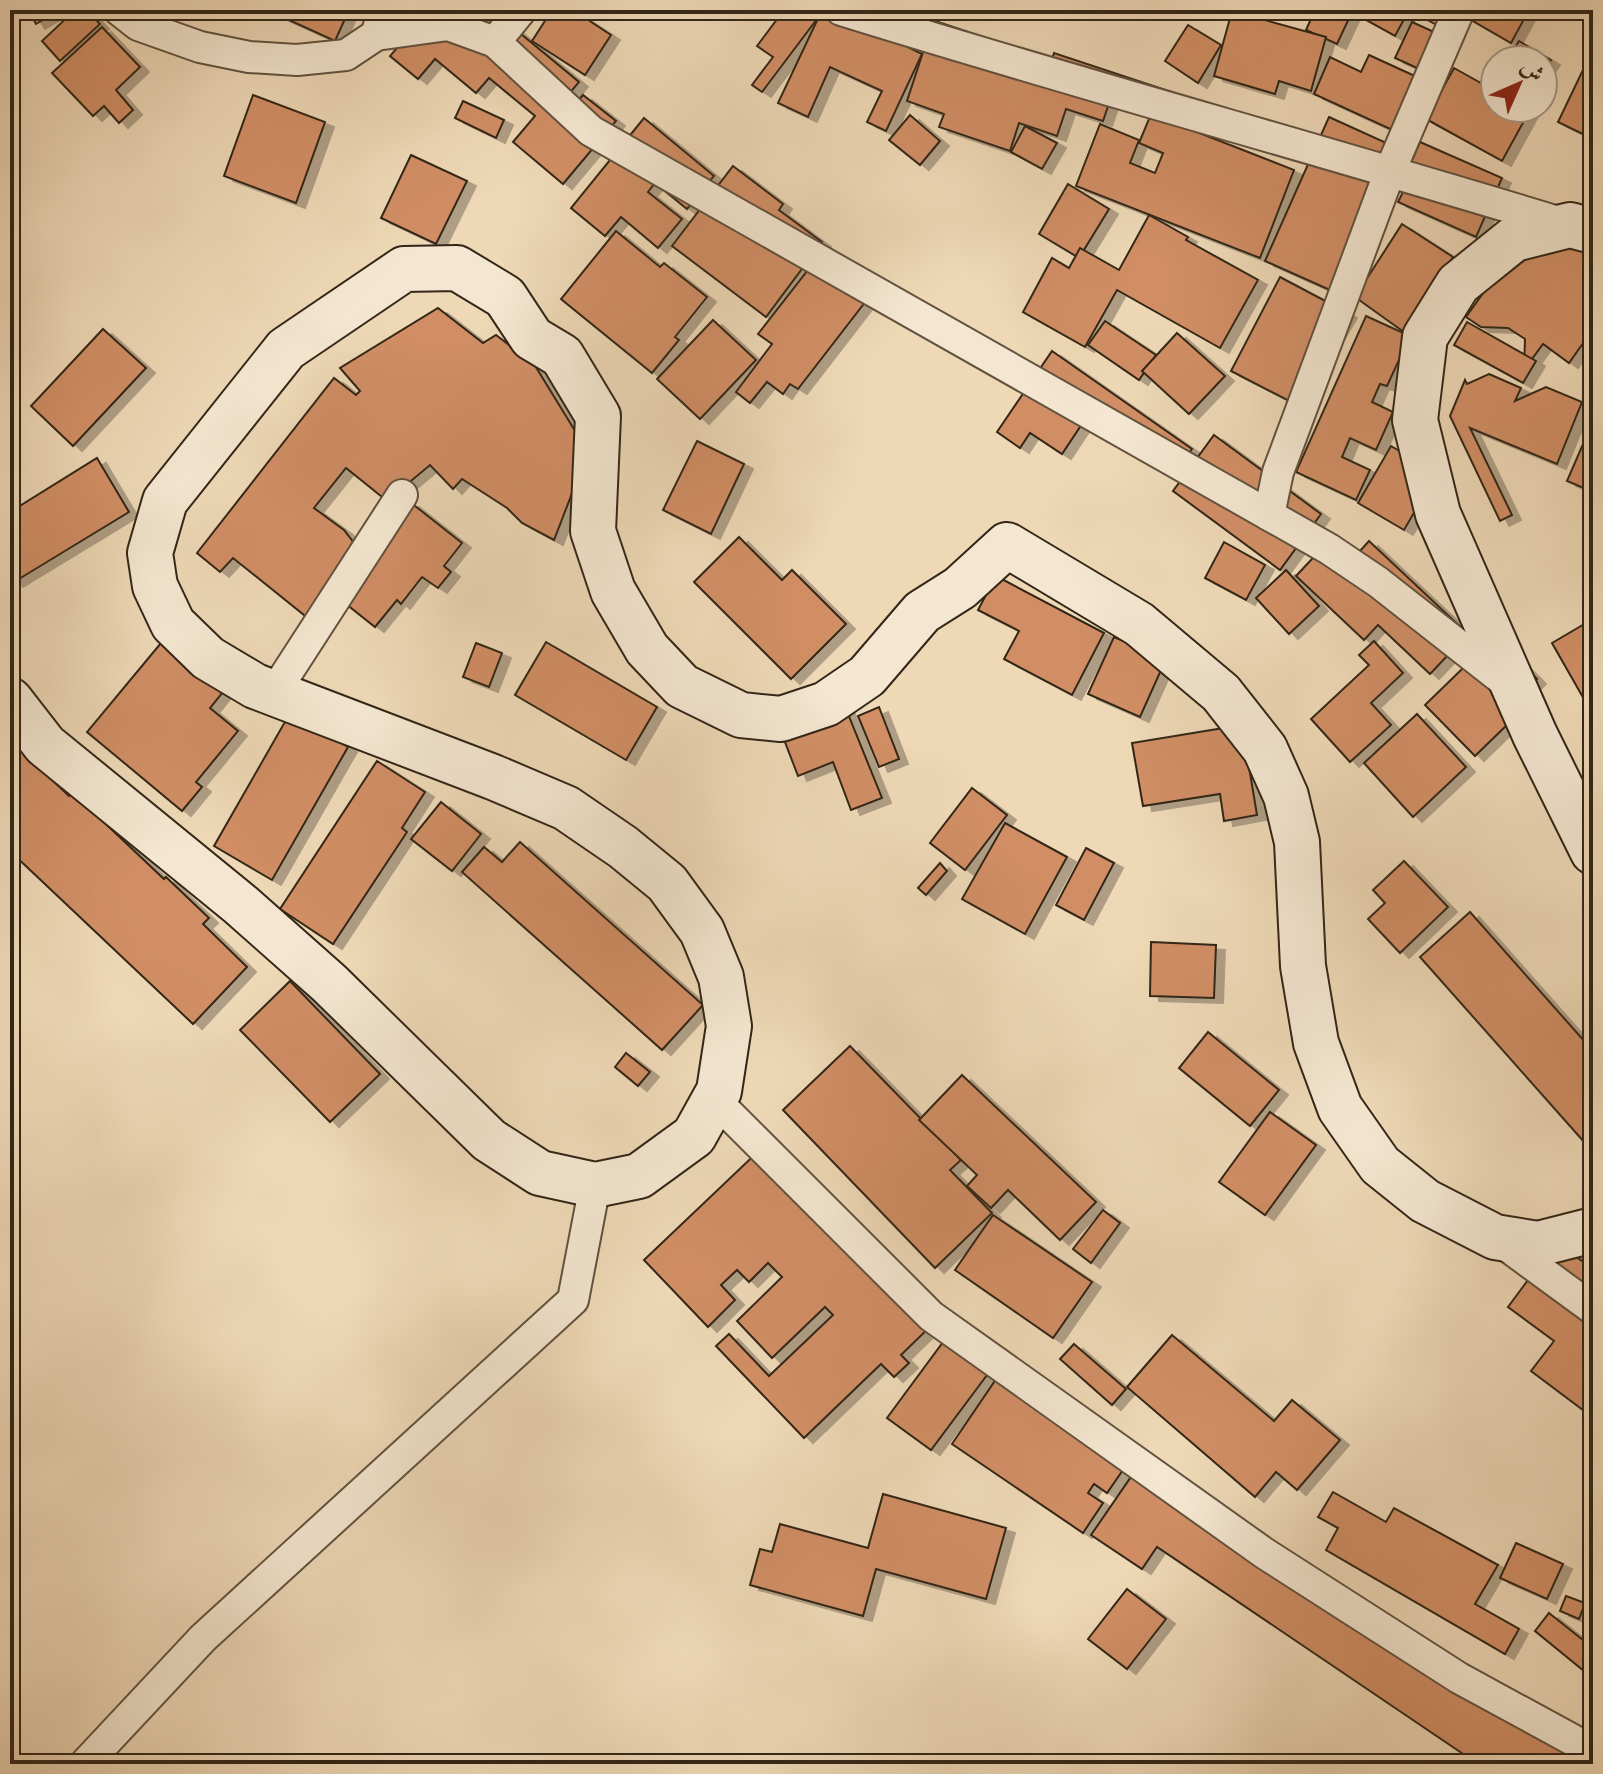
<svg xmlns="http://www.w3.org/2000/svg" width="1603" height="1774" font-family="'IM FELL French Canon',Amiri,serif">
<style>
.building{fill:#d18e65;stroke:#322617;stroke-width:2;filter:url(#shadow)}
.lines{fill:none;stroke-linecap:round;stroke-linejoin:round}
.minor-casing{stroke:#61523f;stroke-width:34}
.secondary-casing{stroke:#322617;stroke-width:48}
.minor{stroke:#f4e6d0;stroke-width:30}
.secondary{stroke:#f4e6d0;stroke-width:44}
</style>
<defs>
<filter id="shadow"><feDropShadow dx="9" dy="5" stdDeviation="0" flood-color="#0004"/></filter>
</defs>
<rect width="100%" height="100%" fill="#eed8b6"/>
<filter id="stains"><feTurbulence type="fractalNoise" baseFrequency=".0025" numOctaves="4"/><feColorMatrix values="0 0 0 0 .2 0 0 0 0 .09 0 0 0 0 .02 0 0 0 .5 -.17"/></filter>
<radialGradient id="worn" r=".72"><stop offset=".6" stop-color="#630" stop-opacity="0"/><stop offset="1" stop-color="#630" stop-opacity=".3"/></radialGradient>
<!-- building -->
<g class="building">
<path d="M28,10h32l-24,14z"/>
<path d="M75,10h12l13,14 -40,37 -18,-20z"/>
<path d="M267,10h82l-14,31z"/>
<path d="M482,10h10l87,72 -26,31 9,7 21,-25 33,26 -53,63 -50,-42 22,-26 -46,-38 -13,15 -41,-34 -17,20 -28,-23 29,-34 42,15z"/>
<path d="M552,10h21l38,25 -26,40 -53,-34z"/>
<path d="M784,10h30l6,5 -58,77 -10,-7 21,-28 -16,-11z"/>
<path d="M822,10h12l88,44 -36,77 -19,-9 15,-31 -52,-24 -22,50 -30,-14z"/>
<path d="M1315,10h38l-16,34 -31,-14z"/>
<path d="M1360,10h49l-14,26 -38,-21z"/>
<path d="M1410,10h51l-12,22z"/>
<path d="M1479,10h50l-18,33 -38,-22z"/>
<path d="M1232,11l94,26 -15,54 -32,-10 -4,13 -61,-18z"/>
<path d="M911,13l126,42 6,32 11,-34 247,82 -187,-46 -11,32 -37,-12 -9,27 -38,-13 -9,28 -71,-24 5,-13 -37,-13 19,-58 -22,-7z"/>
<path d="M1412,22l33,15 -17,36 -33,-15z"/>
<path d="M1188,25l33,20 -23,38 -33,-22z"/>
<path d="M102,27l38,40 -24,23 17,20 -14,13 -15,-17 -11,10 -41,-43z"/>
<path d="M1519,41l32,19 -8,12v-12h-35z"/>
<path d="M1593,49v90l-35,-17z"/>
<path d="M1369,55l59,27 -27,52 -87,-40 16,-37 31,15z"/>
<path d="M1454,68l41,23v17l35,2 -28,51 -76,-42z"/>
<path d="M253,95l72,27 -29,81 -72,-27z"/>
<path d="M463,101l41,19 -8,18 -41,-20z"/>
<path d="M1151,114l143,56 -34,88 -184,-72 24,-62 39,16 -9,23 25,10 8,-20 -24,-10z"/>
<path d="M910,115l30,26 -20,24 -31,-25z"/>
<path d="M1329,117l64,29 -45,152 -83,-37z"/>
<path d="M644,118l70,58 -27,33 -32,-26 -7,9 34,27 -24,29 -37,-31 -16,19 -34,-28z"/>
<path d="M1025,126l32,17 -15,26 -31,-17z"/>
<path d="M1420,142l82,36 -26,59 -78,-35 8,-16 -5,-2z"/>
<path d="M411,155l56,26 -31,63 -55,-26z"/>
<path d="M733,166l50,38 -4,6 43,32 -56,75 -94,-71z"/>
<path d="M1068,184l41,25 -30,49 -40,-24z"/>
<path d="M1149,215l39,22 -2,3 72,40 -38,68 -103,-58 -32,57 -62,-35 29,-54 17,10 11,-20 39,22z"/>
<path d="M1402,224l51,33 -27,42 -18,36 -53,-38z"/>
<path d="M1529,229l64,2v98l-24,34 -26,-19 -19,26 1,-31 -17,-11 -27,-1 -15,-10z"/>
<path d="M616,231l44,36 4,-4 43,34 -32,40 4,3 -27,33 -91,-74z"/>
<path d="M815,261l51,40 -68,88 -8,-5 -7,10 -16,-12 -17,21 -14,-11 36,-48 -14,-10z"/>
<path d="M1280,277l68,36 -53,91 -64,-33z"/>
<path d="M438,308l45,35 13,-8 38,29 54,88 -34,88 -32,-17 -15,-15 -45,-29 -9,10 -23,-24 -43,36 -41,-33 -32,40 30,22 17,22 -52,67 -76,-61 -13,14 -23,-19 137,-175 22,17 4,-4 -20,-23z"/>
<path d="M1366,316l44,20 -23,50 -7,-2 -8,18 21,10 -17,38 -26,-12 -8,19 28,13 -14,30 -60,-28z"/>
<path d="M713,320l43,40 -56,59 -43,-40z"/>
<path d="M1105,321l51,34 -17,25 -51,-35z"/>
<path d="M1467,322l69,39 -13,22 -69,-38z"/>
<path d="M103,329l43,39 -73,78 -42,-40z"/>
<path d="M1177,333l48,43 -36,38 -47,-43z"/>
<path d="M1052,351l140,98 -14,19 -86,-59 -30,45 -32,-21 -10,15 -23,-16z"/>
<path d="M1489,374l32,14 -6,13 31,-14 36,15 -25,62 -87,-36 42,87 -12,6 -50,-105 15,-36 2,4z"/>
<path d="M1593,421v71l-26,-11z"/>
<path d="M1214,435l107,79 -41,56 -107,-79z"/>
<path d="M697,441l47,23 -33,70 -48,-24z"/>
<path d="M1391,446l46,27 -33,57 -46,-27z"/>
<path d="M97,458l32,54 -115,70 -4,-6v-64z"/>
<path d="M410,502l52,41 -18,23 7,6 -13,16 -16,-11 -21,27 -4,-4 -22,27 -39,-31z"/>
<path d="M739,537l43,43 10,-10 54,54 -55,55 -97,-97z"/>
<path d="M1369,541l99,93 -38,40 -52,-49 -14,15 -68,-64 30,-32 54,26 -20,-19z"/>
<path d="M1224,542l41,23 -19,35 -41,-22z"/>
<path d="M1286,570l33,36 -30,28 -33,-36z"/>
<path d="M996,576l108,57 -32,62 -68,-36 15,-28 -41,-21z"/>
<path d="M1593,619v87l-4,2 -37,-65z"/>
<path d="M166,637l61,50 -17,21 28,23 -42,51 6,5 -20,24 -95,-79z"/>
<path d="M1114,637l52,22 -26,58 -52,-23z"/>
<path d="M1495,637l42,42 -36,35 9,8 -35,34 -50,-51z"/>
<path d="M1374,641l29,32 -32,30 20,22 -41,37 -39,-43 58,-54 -10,-10z"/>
<path d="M546,642l111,65 -31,53 -111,-65z"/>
<path d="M476,643l26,10 -13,34 -26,-10z"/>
<path d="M844,704l38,94 -31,12 -18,-48 -35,14 -18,-47z"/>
<path d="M879,707l20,52 -20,8 -21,-51z"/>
<path d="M290,713l58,34 -76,133 -58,-34z"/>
<path d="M1417,714l49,53 -53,50 -49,-54z"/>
<path d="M1242,725l15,90 -33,6 -4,-27 -77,12 -11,-63z"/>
<path d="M10,740l59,56 3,-4 92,87 2,-2 43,41 -6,6 44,43 -54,57 -183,-173z"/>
<path d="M377,761l48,31 -23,36 5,4 -74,112 -53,-35z"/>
<path d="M972,788l35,27 -42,55 -35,-27z"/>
<path d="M441,802l40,32 -29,37 -41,-32z"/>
<path d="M1005,823l62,34 -42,77 -63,-35z"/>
<path d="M520,842l183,163 -41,45 -200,-178 22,-25 18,15z"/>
<path d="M1086,848l28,15 -30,57 -28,-15z"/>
<path d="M1404,861l44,46 -48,46 -32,-34 17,-16 -12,-13z"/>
<path d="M940,863l7,8 -21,24 -8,-7z"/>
<path d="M1470,912l123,139v101l-173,-195z"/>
<path d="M1151,942l65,3 -2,53 -64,-2z"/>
<path d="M290,981l90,93 -50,48 -90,-92z"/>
<path d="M1208,1032l71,58 -29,36 -71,-58z"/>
<path d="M850,1046l111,114 -11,10 42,43 -57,55 -152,-158z"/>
<path d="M626,1053l24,19 -12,14 -23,-19z"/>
<path d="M962,1075l134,127 -36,38 -52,-50 -17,18 -24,-22 10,-11 -58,-55z"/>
<path d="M1270,1112l46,33 -51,70 -46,-33z"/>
<path d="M767,1143l170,177 -36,35 8,8 -15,14 -13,-13 -77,74 -88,-92 13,-12 40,42 64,-61 -8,-8 -53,51 -35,-37 45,-44 -14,-14 -19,19 -12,-12 -16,15 14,15 -27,27 -64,-67z"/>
<path d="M1103,1210l17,13 -29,40 -18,-14z"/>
<path d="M993,1215l99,67 -39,56 -98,-68z"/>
<path d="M1556,1242l37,27v136l-6,8 -56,-42 23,-30 -46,-34z"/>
<path d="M949,1334l44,33 -62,83 -44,-32z"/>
<path d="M1172,1335l102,86 18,-21 48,40 -43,50 -21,-18 -21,25 -128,-110z"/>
<path d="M1074,1344l52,45 -14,16 -52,-46z"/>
<path d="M1005,1366l129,88 -27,39 -13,-9 -6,9 15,10 -20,30 -131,-89z"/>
<path d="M1144,1458l449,306h-115l-321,-217 -15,22 -51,-34z"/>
<path d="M1333,1492l53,30 8,-14 104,57 -23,39 44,25 -14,25 -179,-104 12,-22 -20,-11z"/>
<path d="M883,1494l123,34 -20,71 -110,-30 -13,47 -113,-31 10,-36 12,3 8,-28 88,24z"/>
<path d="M1516,1543l47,21 -16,35 -47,-21z"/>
<path d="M1127,1589l39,30 -39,50 -39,-30z"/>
<path d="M1566,1596l19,7 -6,16 -19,-8z"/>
<path d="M1549,1613l44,35v12l-9,11 -49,-40z"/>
</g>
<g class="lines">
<defs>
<g id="minor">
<path d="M119,10l19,15 62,22 49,10 48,3 49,-5 30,-20 8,-25"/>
<path d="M841,10c241,75 485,141 727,215"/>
<path d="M376,35l72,-10 47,17 96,89 738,418 49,33 130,102"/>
<path d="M495,42l26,-32"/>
<path d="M1269,515l9,-43 112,-301 69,-161"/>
<path d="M274,693l128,-198"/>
<path d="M714,1099l217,217 333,237 195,125 134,73"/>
<path d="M1503,1243l90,66"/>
<path d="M85,1764l118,-126 370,-338 22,-115"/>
</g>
<g id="secondary">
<path d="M1593,231l-23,-6 -56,14 -56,45 -33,53 -10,83 23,94 97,221 58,117"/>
<path d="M10,700l35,45 196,160 88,78 160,157 51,33 55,12 44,-9 55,-40 25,-45 10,-65 -8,-49 -19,-46 -35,-48 -44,-36 -57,-39 -73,-31 -238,-91 -47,-28 -35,-34 -18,-38 -5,-33 15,-52 121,-152 118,-80 53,-1 48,29 27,41 30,18 36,60 -5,115 20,60 34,58 35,37 59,29 40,4 45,-15 41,-28 55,-64 38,-24 47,-43 132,79 82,69 44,56 21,47 11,46 6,124 13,77 24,65 40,57 45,36 70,36 43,7 55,-14"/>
</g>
</defs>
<!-- minor casing -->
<use href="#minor" class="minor-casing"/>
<!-- secondary casing -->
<use href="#secondary" class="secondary-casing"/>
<!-- minor -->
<use href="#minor" class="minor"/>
<!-- secondary -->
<use href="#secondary" class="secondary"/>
</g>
<!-- margin -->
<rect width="1603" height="1774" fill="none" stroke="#eed8b6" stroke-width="40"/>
<rect x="12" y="12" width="1579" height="1750" fill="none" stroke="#322617" stroke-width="4"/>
<rect x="20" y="20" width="1563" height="1734" fill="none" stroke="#322617" stroke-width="2"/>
<!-- north arrow -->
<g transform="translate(1519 84) rotate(45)"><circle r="38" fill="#f4e6d0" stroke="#a69986" stroke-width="2"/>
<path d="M0-6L14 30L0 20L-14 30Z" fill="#8f2418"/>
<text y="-12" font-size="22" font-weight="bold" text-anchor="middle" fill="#322617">ش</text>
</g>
<rect width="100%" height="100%" filter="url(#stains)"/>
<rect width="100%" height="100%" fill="url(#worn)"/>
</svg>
